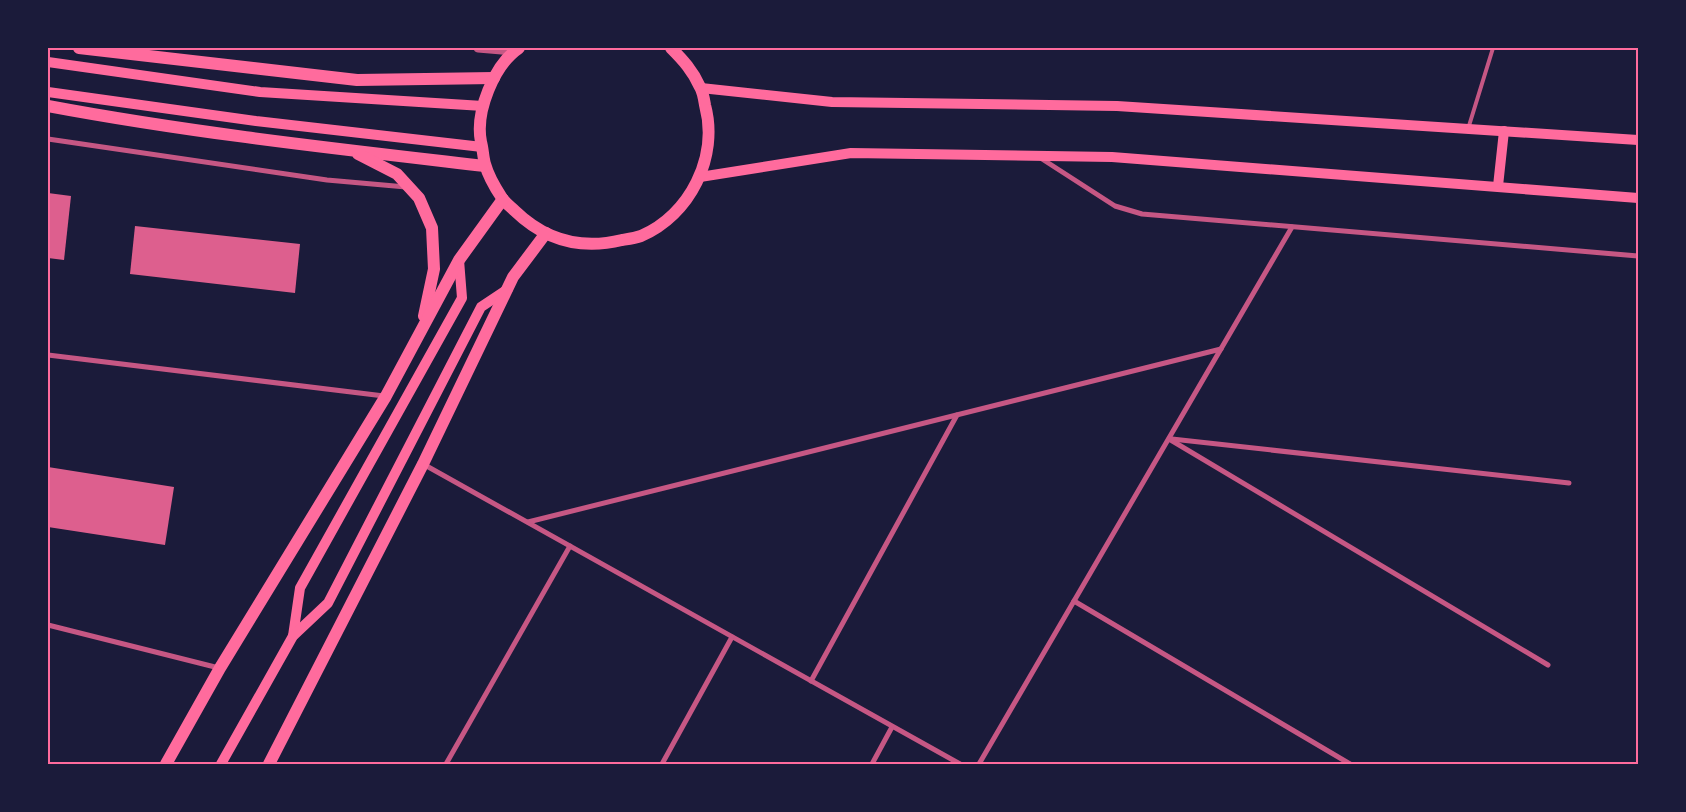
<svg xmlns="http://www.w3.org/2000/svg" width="1686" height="812" font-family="Roboto,sans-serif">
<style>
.building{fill:#dd5f8e}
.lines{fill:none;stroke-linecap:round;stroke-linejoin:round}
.service{stroke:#c65784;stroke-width:4}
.minor{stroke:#c65784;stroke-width:5}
.tertiary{stroke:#c65784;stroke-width:9}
.secondary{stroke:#ff6b9d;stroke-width:10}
.primary{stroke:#ff6b9d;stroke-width:12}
.neatline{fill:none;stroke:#ff6b9d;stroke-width:2}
</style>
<rect width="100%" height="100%" fill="#1b1b3a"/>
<!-- building -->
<g class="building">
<path d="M48,193l23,3 -7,64 -16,-2z"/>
<path d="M135,226l165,18 -5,49 -165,-19z"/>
<path d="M48,467l126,20 -9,58 -117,-18z"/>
</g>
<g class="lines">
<!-- service -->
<path class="service" d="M1468,129l25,-81"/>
<!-- minor -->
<g class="minor">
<path d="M48,139l279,41 79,7"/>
<path d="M1039,157l76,49 27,8 496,42"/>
<path d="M48,355l336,41"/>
<path d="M1169,439l379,226"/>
<path d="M1172,439l397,44"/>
<path d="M423,464l537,300"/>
<path d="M528,522l693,-173"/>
<path d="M1074,601l276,163"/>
<path d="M48,625l171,43"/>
<path d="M811,681l146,-266"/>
<path d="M446,764l124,-218"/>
<path d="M662,764l70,-127"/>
<path d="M872,764l20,-37"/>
<path d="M979,764l313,-537"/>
</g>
<!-- tertiary -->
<path class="tertiary" d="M478,48l36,3"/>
<!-- secondary -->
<g class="secondary">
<path d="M48,62l212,30 223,14"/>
<path d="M701,88l131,14 285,4 521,34"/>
<path d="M48,92l208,29 226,26"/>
<path d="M700,177l151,-24 261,4 526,41"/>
<path d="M1498,186l6,-55"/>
<path d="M293,636l7,-48 162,-290 -3,-38"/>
<path d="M221,764l72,-128 35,-33 153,-296 27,-18"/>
</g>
<!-- primary -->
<g class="primary">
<path d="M79,48l278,32 137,-2"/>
<path d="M519,48c-25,17 -44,64 -38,94 2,7 2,15 4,22 3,11 11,25 17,34 3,5 9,9 13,13 31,30 66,39 107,29 6,-1 13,-2 19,-4 49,-21 78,-79 64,-131 -1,-6 -2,-13 -5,-18 -7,-16 -17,-27 -29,-39"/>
<path d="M48,106c144,27 291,43 437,60"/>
<path d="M358,154l39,20 22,24 13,30 2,41 -10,47"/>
<path d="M166,764l54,-96 166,-272 73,-136 44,-61"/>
<path d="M269,764l154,-300 90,-187 33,-44"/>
</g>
</g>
<!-- border -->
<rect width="1686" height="812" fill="none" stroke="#1b1b3a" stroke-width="98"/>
<rect x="49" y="49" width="1588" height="714" class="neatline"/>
</svg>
